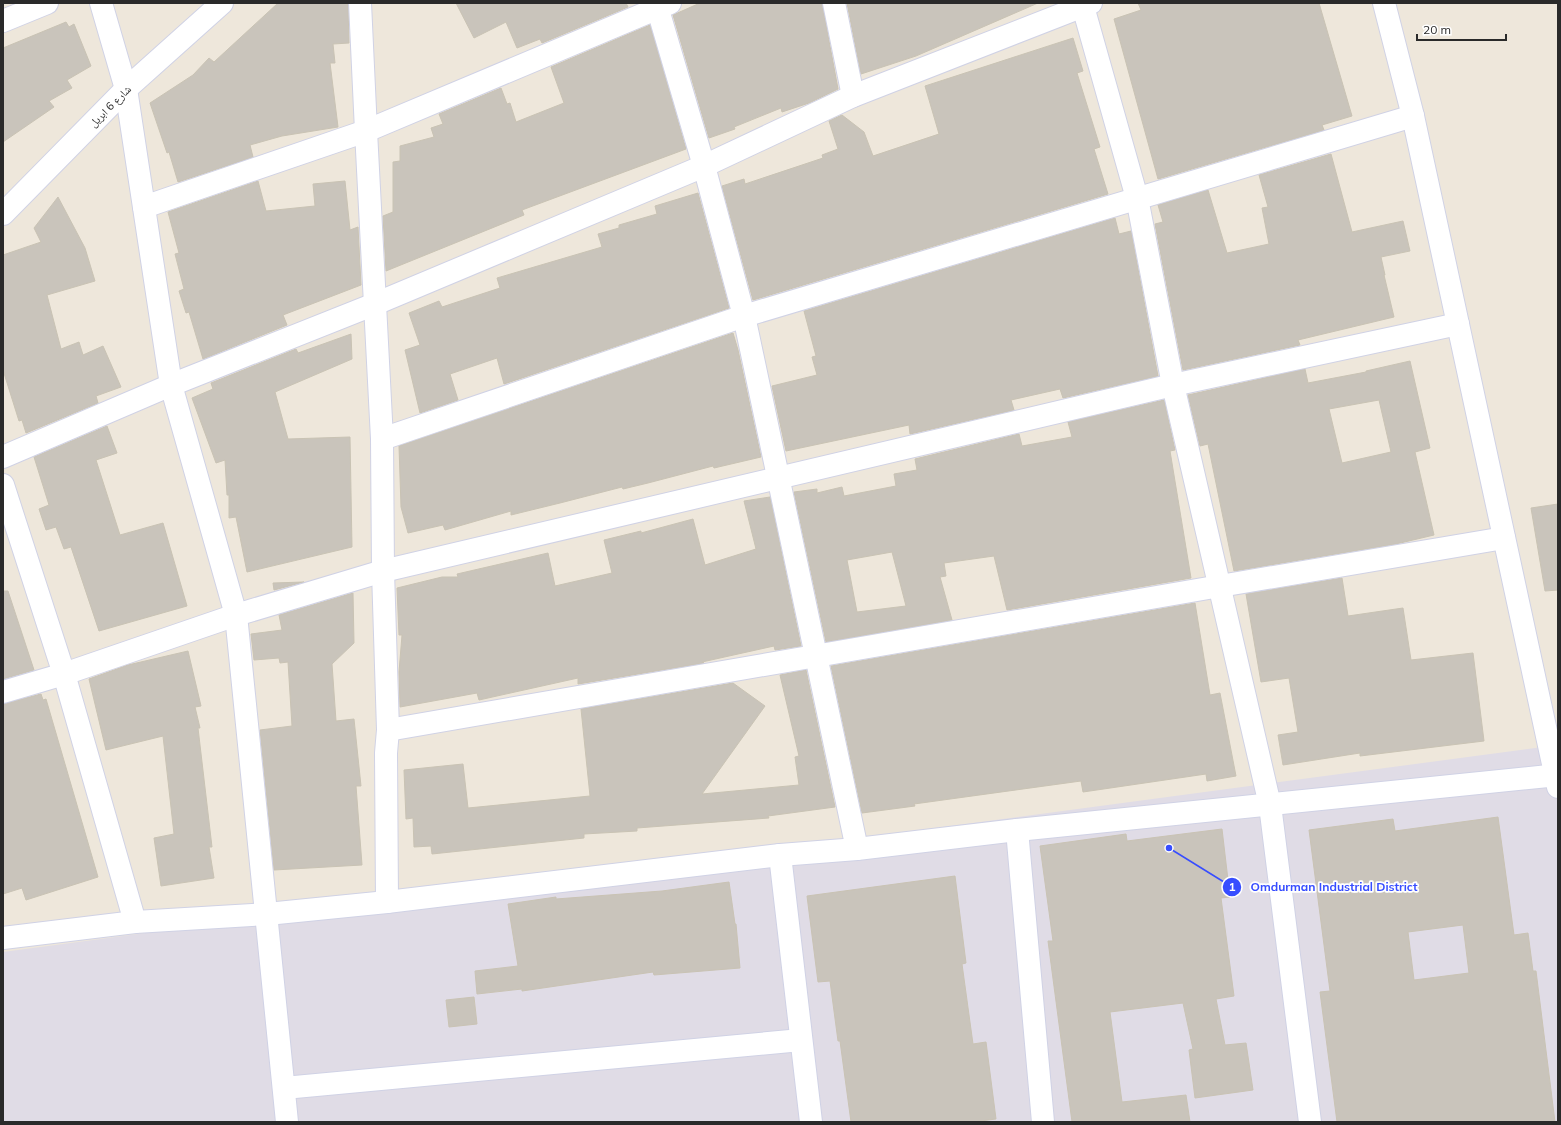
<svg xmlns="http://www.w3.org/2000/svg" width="1561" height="1125" font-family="Mulish,'Noto Naskh Arabic',sans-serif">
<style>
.industrial{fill:#e0dce6}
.building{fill:#c9c4bb;stroke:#c9c3b4;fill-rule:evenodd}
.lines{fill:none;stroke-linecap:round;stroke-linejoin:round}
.minor-casing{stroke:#d0d2e5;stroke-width:24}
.minor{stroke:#fff;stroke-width:22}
.labels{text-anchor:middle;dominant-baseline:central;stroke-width:3.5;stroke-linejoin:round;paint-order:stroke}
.street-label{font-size:11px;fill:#2a2a2a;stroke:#fff}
.leader{fill:none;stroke:#374dff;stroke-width:1.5}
.callout-dot{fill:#374dff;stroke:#fff;stroke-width:1.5}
.mark-label{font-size:12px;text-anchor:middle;font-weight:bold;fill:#fff}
.callout-label{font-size:12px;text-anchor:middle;font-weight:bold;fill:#374dff;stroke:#fff;stroke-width:3.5;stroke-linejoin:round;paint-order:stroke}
</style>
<rect width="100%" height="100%" fill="#eee7db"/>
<!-- industrial -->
<path class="industrial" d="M1558,745v377h-1555v-170z"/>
<!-- building -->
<g class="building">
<path d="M278,3h70l1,40 -16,1 2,19h-5l8,64 -56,9 -32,9 3,12 -75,25 -9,-30 -2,1 -17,-50 43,-28 16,-17 5,4z"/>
<path d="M456,3h170l2,4 -86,36 -2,-4 -23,9 -11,-26 -32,16z"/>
<path d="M700,3h122l16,86 -29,14 -27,9 -1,-4 -47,19 1,2 -26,9 -36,-123z"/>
<path d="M847,3h191l-122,53 -55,18z"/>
<path d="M1138,3h181l33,113 -30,9 2,5 -166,49 -44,-160 27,-9z"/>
<path d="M66,22l3,5 5,-3 17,42 -24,14 5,8 -23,13 5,6 -51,35v-94z"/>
<path d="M650,25l36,124 -164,61 2,5 -138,56 -3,-55 10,-4v-50l7,-1v-15l34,-9 -3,-9 12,-4 -4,-10 62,-26 6,16 3,-1 6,19 48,-19 -13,-36z"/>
<path d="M1073,38l10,33 -6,2 23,74 -6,2 14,45 -355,106 -31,-114 22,-7 1,5 78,-26 -1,-3 16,-6 -9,-28 13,-6 22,17 9,24 66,-22 -14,-48z"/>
<path d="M1331,154l21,78 51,-11 7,30 -29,6 4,18h-1l10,42 -96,23 2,5 -117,25 -28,-146 8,-2 -5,-17 50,-15 19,63 42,-9 -7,-36 6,-1 -9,-32z"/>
<path d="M258,181l8,30 49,-5 -2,-22 32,-3 5,49 8,-3 3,58 -78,30 4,10 -84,34 -14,-47 -3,1 -7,-22 5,-2 -9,-35 4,-1 -11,-41z"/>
<path d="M698,193l31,115 -225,76 -7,-26 -47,16 8,26 -38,13 -15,-63 15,-5 -11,-32 30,-12 3,6 58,-19 -3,-10 105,-31 -4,-13 21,-6v-3l38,-11 -2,-8z"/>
<path d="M58,197l27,51 10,33 -48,14 14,54 18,-7 4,13 20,-9 18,41 -25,9 2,7 -72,30 -4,-13 -3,1 -16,-51v-115l38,-13 -7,-14z"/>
<path d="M1115,218l4,16 12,-3 27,145 -95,22 -3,-9 -49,11 3,10 -104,24 -1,-9 -123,26 -14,-65 45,-11 -5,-18 4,-1 -12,-45z"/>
<path d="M733,333l5,17 23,107 -47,11 -1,-2 -65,17 -25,6 -1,-2 -62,16 -49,12v-4l-66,19 -2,-5 -35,8 -7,-26 -2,-61z"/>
<path d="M351,334l1,25 -77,33 13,47 62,-2 2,110 -105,25 -11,-55 -7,1v-23h-2l-2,-35 -9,3 -24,-65 21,-9 -2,-6 85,-34 2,4z"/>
<path d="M1410,361l20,87 -15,4 19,83 -38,9 -162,27 -26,-127 -8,2 -12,-51 117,-26 3,14 58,-11v-1zM1379,400l12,52 -49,11 -13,-54z"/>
<path d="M1164,400l11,50 -5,1 21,127 -184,32 -13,-54 -50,7 2,13 -6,1 12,43 -126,22 -32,-150 23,-3v4l25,-6 2,9 52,-10 -2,-12 23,-4 -2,-11 104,-25 3,12 50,-9 -4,-15zM892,552l14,54 -49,6 -10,-52z"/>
<path d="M107,426l10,27 -21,7 24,75 43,-12 24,83 -88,25 -28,-84 -7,2 -8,-22 -10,3 -7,-21 10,-4 -15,-48z"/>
<path d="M770,497l31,149 -26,4 -1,-4 -72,16 2,1 -126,21v-6l-99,22 -2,-7 -77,14 -1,-35 3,-37h-3l-2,-47 45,-11h16l-1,-3 91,-21 7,33 57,-13 -8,-33 37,-9v2l52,-14 12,46 51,-16 -12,-48z"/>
<path d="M1558,504v86l-13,1 -14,-83z"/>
<path d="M1342,578l6,38 55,-8 8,52 62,-7 11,88 -124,15v-3l-77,12 -5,-30 20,-3 -9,-54 -28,4 -15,-88z"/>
<path d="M304,582l-30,8 -1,-7z"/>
<path d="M3,591h5l26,79 -31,9z"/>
<path d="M353,593l1,50 -22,21 4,57 18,-2 7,67h-5l6,79 -88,5 -14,-140 32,-4 -4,-64 -8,1 -1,-5 -25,2 -3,-26 31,-4 -3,-15z"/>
<path d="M1195,603l15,92 10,-2 16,83 -29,5 -1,-7 -123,18 -2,-11 -167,23 1,2 -53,7 -31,-147z"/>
<path d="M188,651l13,55 -6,1 5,21h-2l14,119h-3l5,31 -53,8 -7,-48 20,-4 -11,-98 -57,14 -17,-71 39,-14z"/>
<path d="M806,670l29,137 -67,9 1,2 -132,10v3l-53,3v4l-152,16 -1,-8 -17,1 -1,-29 -7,1 -2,-49 59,-6 5,44 122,-12 -9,-87 152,-26 32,23 -63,88 97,-9 -4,-28 4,-1 -19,-81z"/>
<path d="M41,694l2,6 3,-1 52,178 -72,23 -4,-12 -19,6v-190z"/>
<path d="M1498,817l16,118 14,-2 5,38h3l19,151h-218l-17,-130 10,-1 -21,-161 84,-11 2,12zM1463,925l6,48 -55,7 -6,-48z"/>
<path d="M1222,829l8,68 -9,1 13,98 -18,3 9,46 21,-2 7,47 -58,8 -6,-48 4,-1 -10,-46 -73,9 12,90 64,-7 4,27h-118l-24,-181h5l-13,-95 86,-12 1,7z"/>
<path d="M955,876l11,87 -4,1 11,80 13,-2 10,77 -23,3h-122l-11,-81h-2l-8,-60 -12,1 -11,-86z"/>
<path d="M729,882l6,42h1l4,44 -86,7 -1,-3 -131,19v-2l-45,5 -2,-23 43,-5 -10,-62 48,-7v2l106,-8z"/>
<path d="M474,997l3,27 -28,3 -3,-27z"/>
</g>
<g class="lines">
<defs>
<g id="minor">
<path d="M101,3l25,86 45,296 65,230 51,507"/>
<path d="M360,3l6,128 16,308 1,132 5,159 -2,23 1,149"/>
<path d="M656,3l48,163 40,150 113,533"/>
<path d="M834,3l19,93"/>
<path d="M1082,3l55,195 36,187 97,420 40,317"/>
<path d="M1384,3l29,113 145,671"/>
<path d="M3,21l44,-18"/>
<path d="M144,207l222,-76 304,-128"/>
<path d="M3,214l123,-125 96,-86"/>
<path d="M382,439l362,-123 669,-200"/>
<path d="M3,457l168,-72 204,-81 329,-138 149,-70 238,-93"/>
<path d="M3,485l61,189 71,248"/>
<path d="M3,692l61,-18 172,-59 147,-44 790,-186 285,-61"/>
<path d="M388,730l832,-144 284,-48"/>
<path d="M1017,830l26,292"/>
<path d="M780,855l31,267"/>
<path d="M3,938l132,-16 132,-8 120,-12 393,-47 77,-6 160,-19 541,-55"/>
<path d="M284,1088l517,-48"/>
</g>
</defs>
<!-- minor casing -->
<use href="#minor" class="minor-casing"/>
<!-- minor -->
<use href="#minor" class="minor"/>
</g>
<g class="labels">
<!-- street labels -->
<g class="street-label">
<text transform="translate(110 106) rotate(-45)">شارع 6 ابريل</text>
</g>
</g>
<!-- callouts -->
<path class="leader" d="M1169 848L1232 887"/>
<g class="callout-dot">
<circle cx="1169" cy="848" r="4"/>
<circle cx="1232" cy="887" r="10"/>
</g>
<g class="mark-label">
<text x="1232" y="891">1</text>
</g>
<g class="callout-label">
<text x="1334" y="891">Omdurman Industrial District</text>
</g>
<!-- border -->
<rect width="1561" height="1125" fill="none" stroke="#2a2a2a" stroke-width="8"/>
<!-- scale -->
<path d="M1417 34v6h89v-6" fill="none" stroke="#2a2a2a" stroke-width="2"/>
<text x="1423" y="34" font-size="12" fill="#2a2a2a" stroke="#ffffff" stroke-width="3" paint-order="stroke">20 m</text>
</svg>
